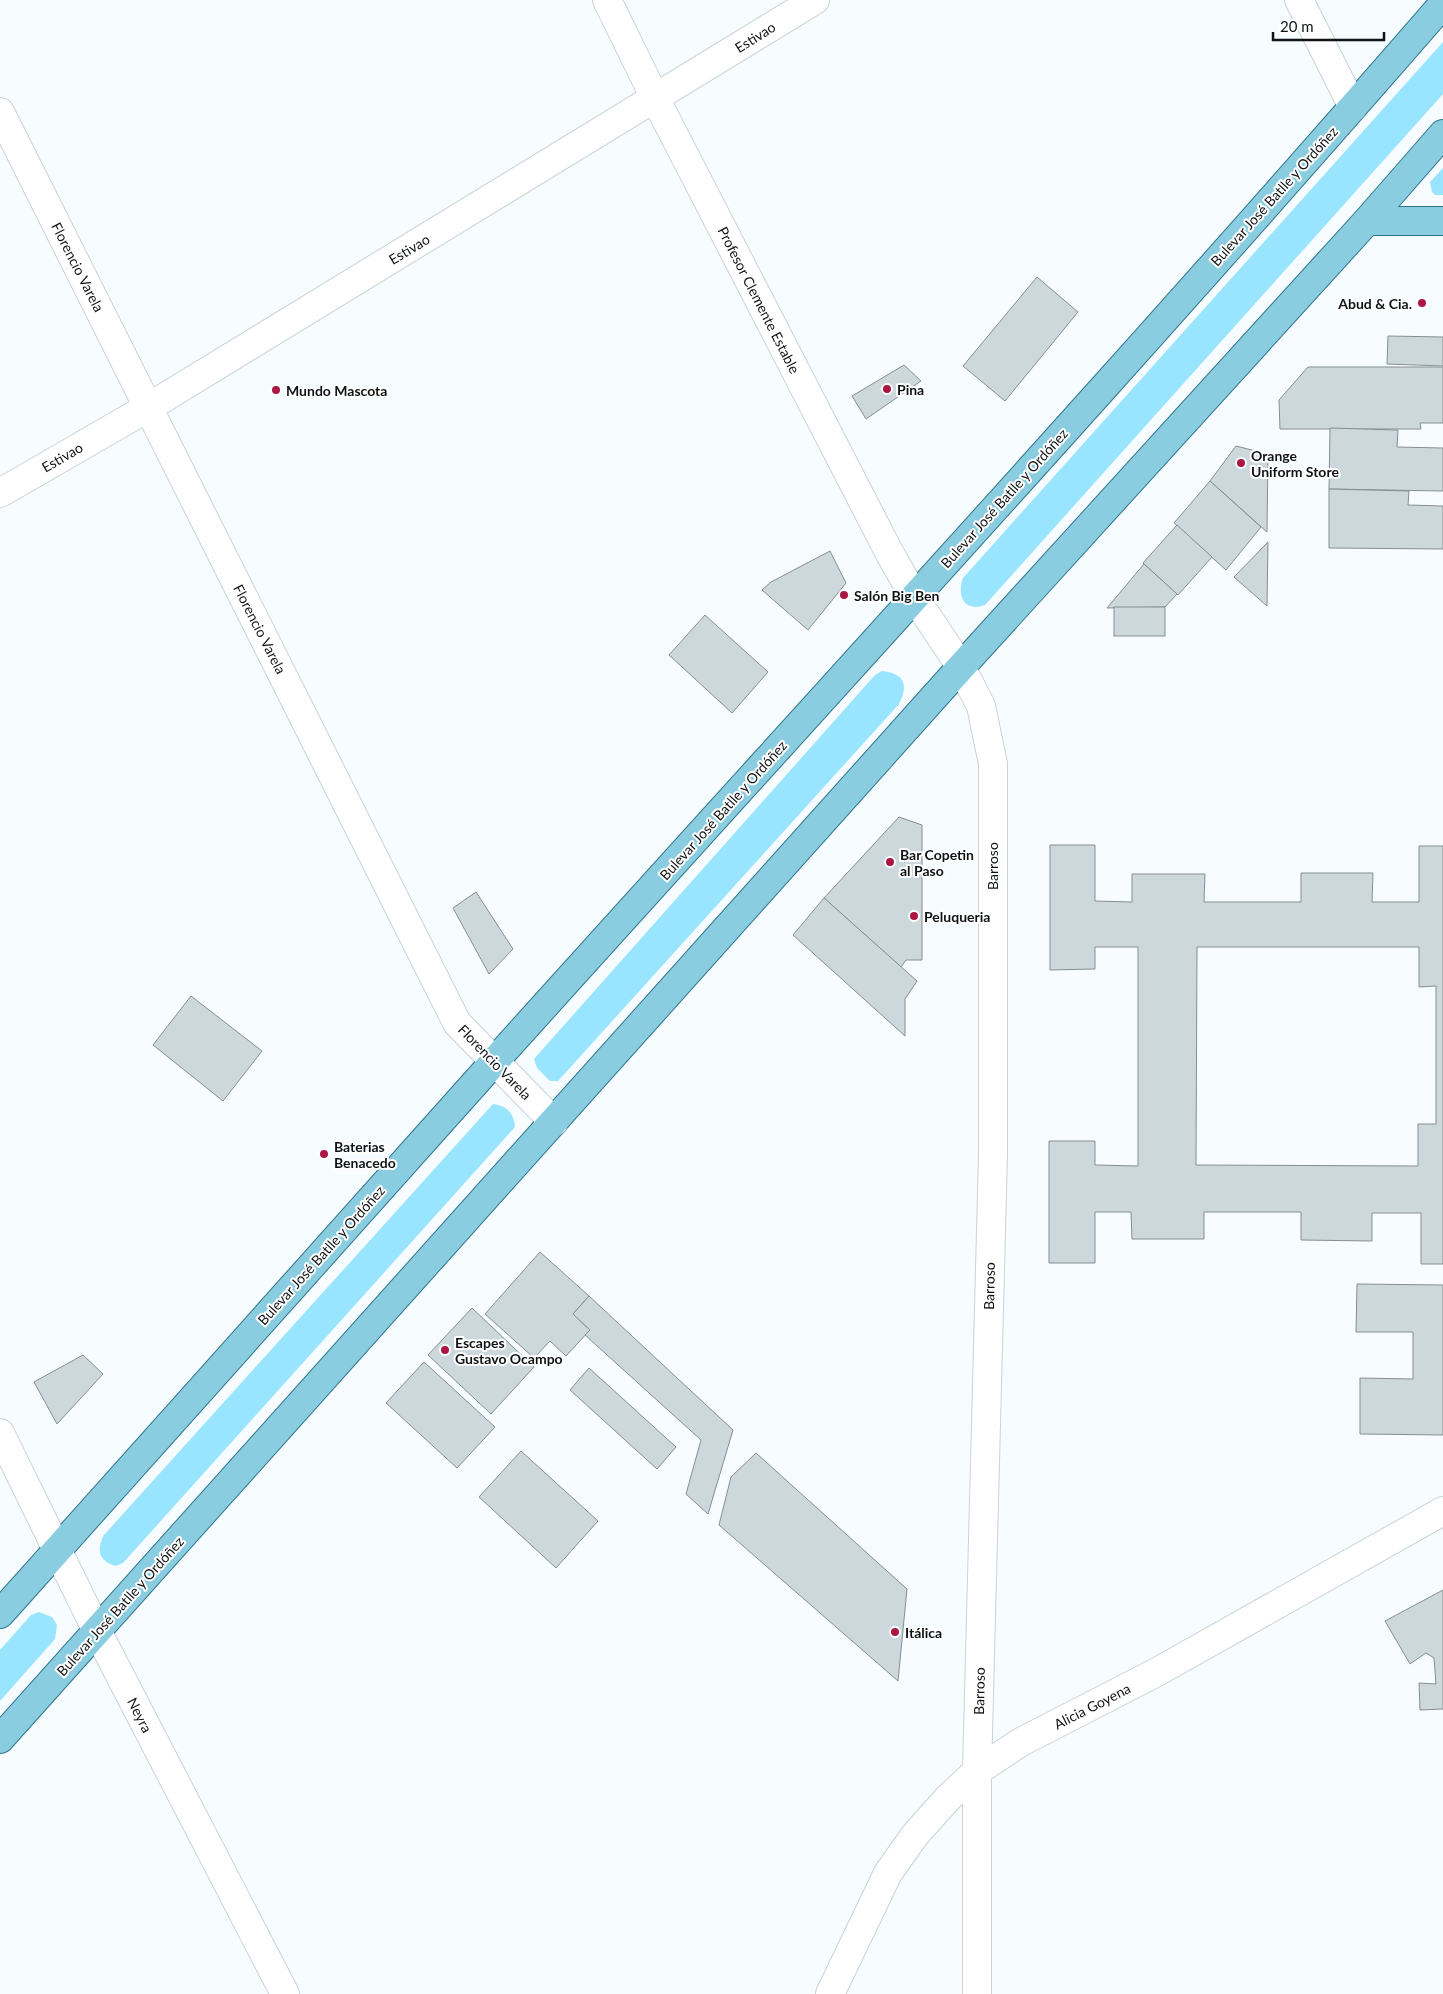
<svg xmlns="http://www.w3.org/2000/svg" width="1443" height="1994" font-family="Lato,sans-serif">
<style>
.green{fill:#99e5ff}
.building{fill:#cdd8dc;stroke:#858f93;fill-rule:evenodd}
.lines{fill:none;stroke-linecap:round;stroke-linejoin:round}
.minor-casing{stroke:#c9d3d7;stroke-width:30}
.major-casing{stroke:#2e768b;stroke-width:30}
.minor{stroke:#fff;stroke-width:28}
.major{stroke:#8bcde0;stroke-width:28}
.poi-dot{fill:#ab1643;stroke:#fff;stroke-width:2}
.labels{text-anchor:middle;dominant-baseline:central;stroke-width:4;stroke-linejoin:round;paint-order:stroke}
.street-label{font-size:14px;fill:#101315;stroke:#fff}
.poi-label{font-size:14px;font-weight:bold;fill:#101315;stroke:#fff;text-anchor:start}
</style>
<rect width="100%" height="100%" fill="#f6fcff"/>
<!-- green -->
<g class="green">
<path d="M1443,42v52l-458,511c-22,8 -28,-10 -22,-27z"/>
<path d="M1443,168v27h-8l-3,-3 -2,-10z"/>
<path d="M882,671c22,2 27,14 17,33l-341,377h-8l-13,-13 -3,-9 341,-384z"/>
<path d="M493,1104c14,2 21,9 22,23l-392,436 -7,3c-17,-4 -20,-16 -12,-31z"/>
<path d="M39,1612l13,5 5,8 -2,14 -55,62v-51l31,-35z"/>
</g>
<!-- building -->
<g class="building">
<path d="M1037,277l41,35 -73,89 -42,-35z"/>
<path d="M1388,336l55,1v29l-56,-2z"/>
<path d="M904,365l17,16 -55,38 -14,-23z"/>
<path d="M1308,367h135v56h-23l1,6h-141l-1,-29z"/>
<path d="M1330,428l68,2 -1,17 46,1v43l-114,-2z"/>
<path d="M1236,446l32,8 -1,78 -57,-51z"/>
<path d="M1210,481l51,46 -35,43 -52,-47z"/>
<path d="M1329,489l80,2 -1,14 35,1v43l-114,-1z"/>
<path d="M1177,525l35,32 -34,38 -35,-32z"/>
<path d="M1268,542l-1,64 -33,-29z"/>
<path d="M830,551l16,32 -38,47 -46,-40 9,-8z"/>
<path d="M1144,564l33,30 -12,13 -58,1z"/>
<rect x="1114" y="607" width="51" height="29"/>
<path d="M705,615l63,57 -36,41 -63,-58z"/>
<path d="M899,817l23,8v135h-16l-5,7 -77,-69z"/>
<path d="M1050,845h45v56l37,1v-28h73l-1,28h97v-29h72l-1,29h47v-56h24v418h-22v-51h-49v28l-71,-1v-28h-97v27h-72l-1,-27h-36v51h-46v-122h46v24l43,1v-219h-43v22l-45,1zM1197,947h222v40l17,-1v138h-18v42l-222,-1z"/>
<path d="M476,892l37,57 -24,25 -36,-66z"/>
<path d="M824,898l93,83 -12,18v37l-112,-101z"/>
<path d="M191,996l71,55 -39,50 -70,-56z"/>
<path d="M540,1252l49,44 -16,18 17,16 -24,26 -16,-15 -16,17 -49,-44z"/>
<path d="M1357,1284l86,1v150l-83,-1v-56l53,1v-47h-57z"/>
<path d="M589,1296l144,134 -25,84 -22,-20 15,-54 -116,-105 5,-5 -17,-16z"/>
<path d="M472,1308l62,59 -43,47 -63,-59z"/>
<path d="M83,1355l20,19 -46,50 -23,-42z"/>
<path d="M424,1362l71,65 -38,41 -71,-65z"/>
<path d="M589,1368l87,79 -19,22 -87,-79z"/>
<path d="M521,1451l77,70 -42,47 -77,-71z"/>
<path d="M756,1453l151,136 -9,92 -179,-156 12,-48z"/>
<path d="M1443,1590v119l-23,1 -1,-27 17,1 -2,-26 -8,-5 -16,11 -25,-43z"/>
</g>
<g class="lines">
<defs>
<g id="minor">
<path d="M607,0l48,98 234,454 26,46 46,69 20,39 12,58v390l-16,617v223"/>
<path d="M1299,0l54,107"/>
<path d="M0,112l457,911 97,99"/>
<path d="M0,493l149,-86 666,-407"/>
<path d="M0,1433l97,198 188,363"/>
<path d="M830,1994l58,-121 27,-38 33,-37 29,-27 44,-29 136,-70 286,-161"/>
</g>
<g id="major">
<path d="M1367,221h76"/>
<path d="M0,1614c164,-184 328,-368 493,-551 317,-352 639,-701 950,-1059"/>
<path d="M0,1739l961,-1072 406,-446 76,-87"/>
</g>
</defs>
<!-- minor casing -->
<use href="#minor" class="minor-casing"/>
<!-- major casing -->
<use href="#major" class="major-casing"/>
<!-- minor -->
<use href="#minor" class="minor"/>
<!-- major -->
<use href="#major" class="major"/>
</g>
<!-- markers -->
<g class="poi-dot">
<circle cx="1422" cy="303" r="5"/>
<circle cx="887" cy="389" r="5"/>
<circle cx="276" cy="390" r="5"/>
<circle cx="1241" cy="463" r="5"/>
<circle cx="844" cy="595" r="5"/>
<circle cx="890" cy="862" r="5"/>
<circle cx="914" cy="916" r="5"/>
<circle cx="324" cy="1154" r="5"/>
<circle cx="445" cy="1350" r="5"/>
<circle cx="895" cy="1632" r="5"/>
</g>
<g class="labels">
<!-- street labels -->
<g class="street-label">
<text transform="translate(755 37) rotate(-32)">Estivao</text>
<text transform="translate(1274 196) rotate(-48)">Bulevar José Batlle y Ordóñez</text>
<text transform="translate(409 249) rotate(-31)">Estivao</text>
<text transform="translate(78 267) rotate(63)">Florencio Varela</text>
<text transform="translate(759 300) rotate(63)">Profesor Clemente Estable</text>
<text transform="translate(62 457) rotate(-30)">Estivao</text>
<text transform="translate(1004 498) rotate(-48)">Bulevar José Batlle y Ordóñez</text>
<text transform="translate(260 629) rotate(63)">Florencio Varela</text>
<text transform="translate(723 810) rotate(-48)">Bulevar José Batlle y Ordóñez</text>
<text transform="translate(992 866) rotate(-90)">Barroso</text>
<text transform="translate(495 1062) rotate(46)">Florencio Varela</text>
<text transform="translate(321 1255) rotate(-48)">Bulevar José Batlle y Ordóñez</text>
<text transform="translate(989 1286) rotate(-89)">Barroso</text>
<text transform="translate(120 1606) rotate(-48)">Bulevar José Batlle y Ordóñez</text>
<text transform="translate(979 1691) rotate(-89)">Barroso</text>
<text transform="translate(1092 1706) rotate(-27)">Alicia Goyena</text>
<text transform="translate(140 1715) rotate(63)">Neyra</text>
</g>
<!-- poi labels -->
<g class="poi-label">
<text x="1412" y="303" text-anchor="end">Abud &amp; Cia.</text>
<text x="897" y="389">Pina</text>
<text x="286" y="390">Mundo Mascota</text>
<text x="1251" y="455">Orange<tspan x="1251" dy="16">Uniform Store</tspan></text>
<text x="854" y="595">Salón Big Ben</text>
<text x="900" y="854">Bar Copetin<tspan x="900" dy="16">al Paso</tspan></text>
<text x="924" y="916">Peluqueria</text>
<text x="334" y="1146">Baterias<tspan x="334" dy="16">Benacedo</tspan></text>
<text x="455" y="1342">Escapes<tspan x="455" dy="16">Gustavo Ocampo</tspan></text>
<text x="905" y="1632">Itálica</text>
</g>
</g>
<!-- scale -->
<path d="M1273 32v8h111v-8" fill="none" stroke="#101315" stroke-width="2.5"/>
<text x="1280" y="32" font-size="15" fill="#101315" stroke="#ffffff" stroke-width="4" paint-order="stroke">20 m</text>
</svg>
